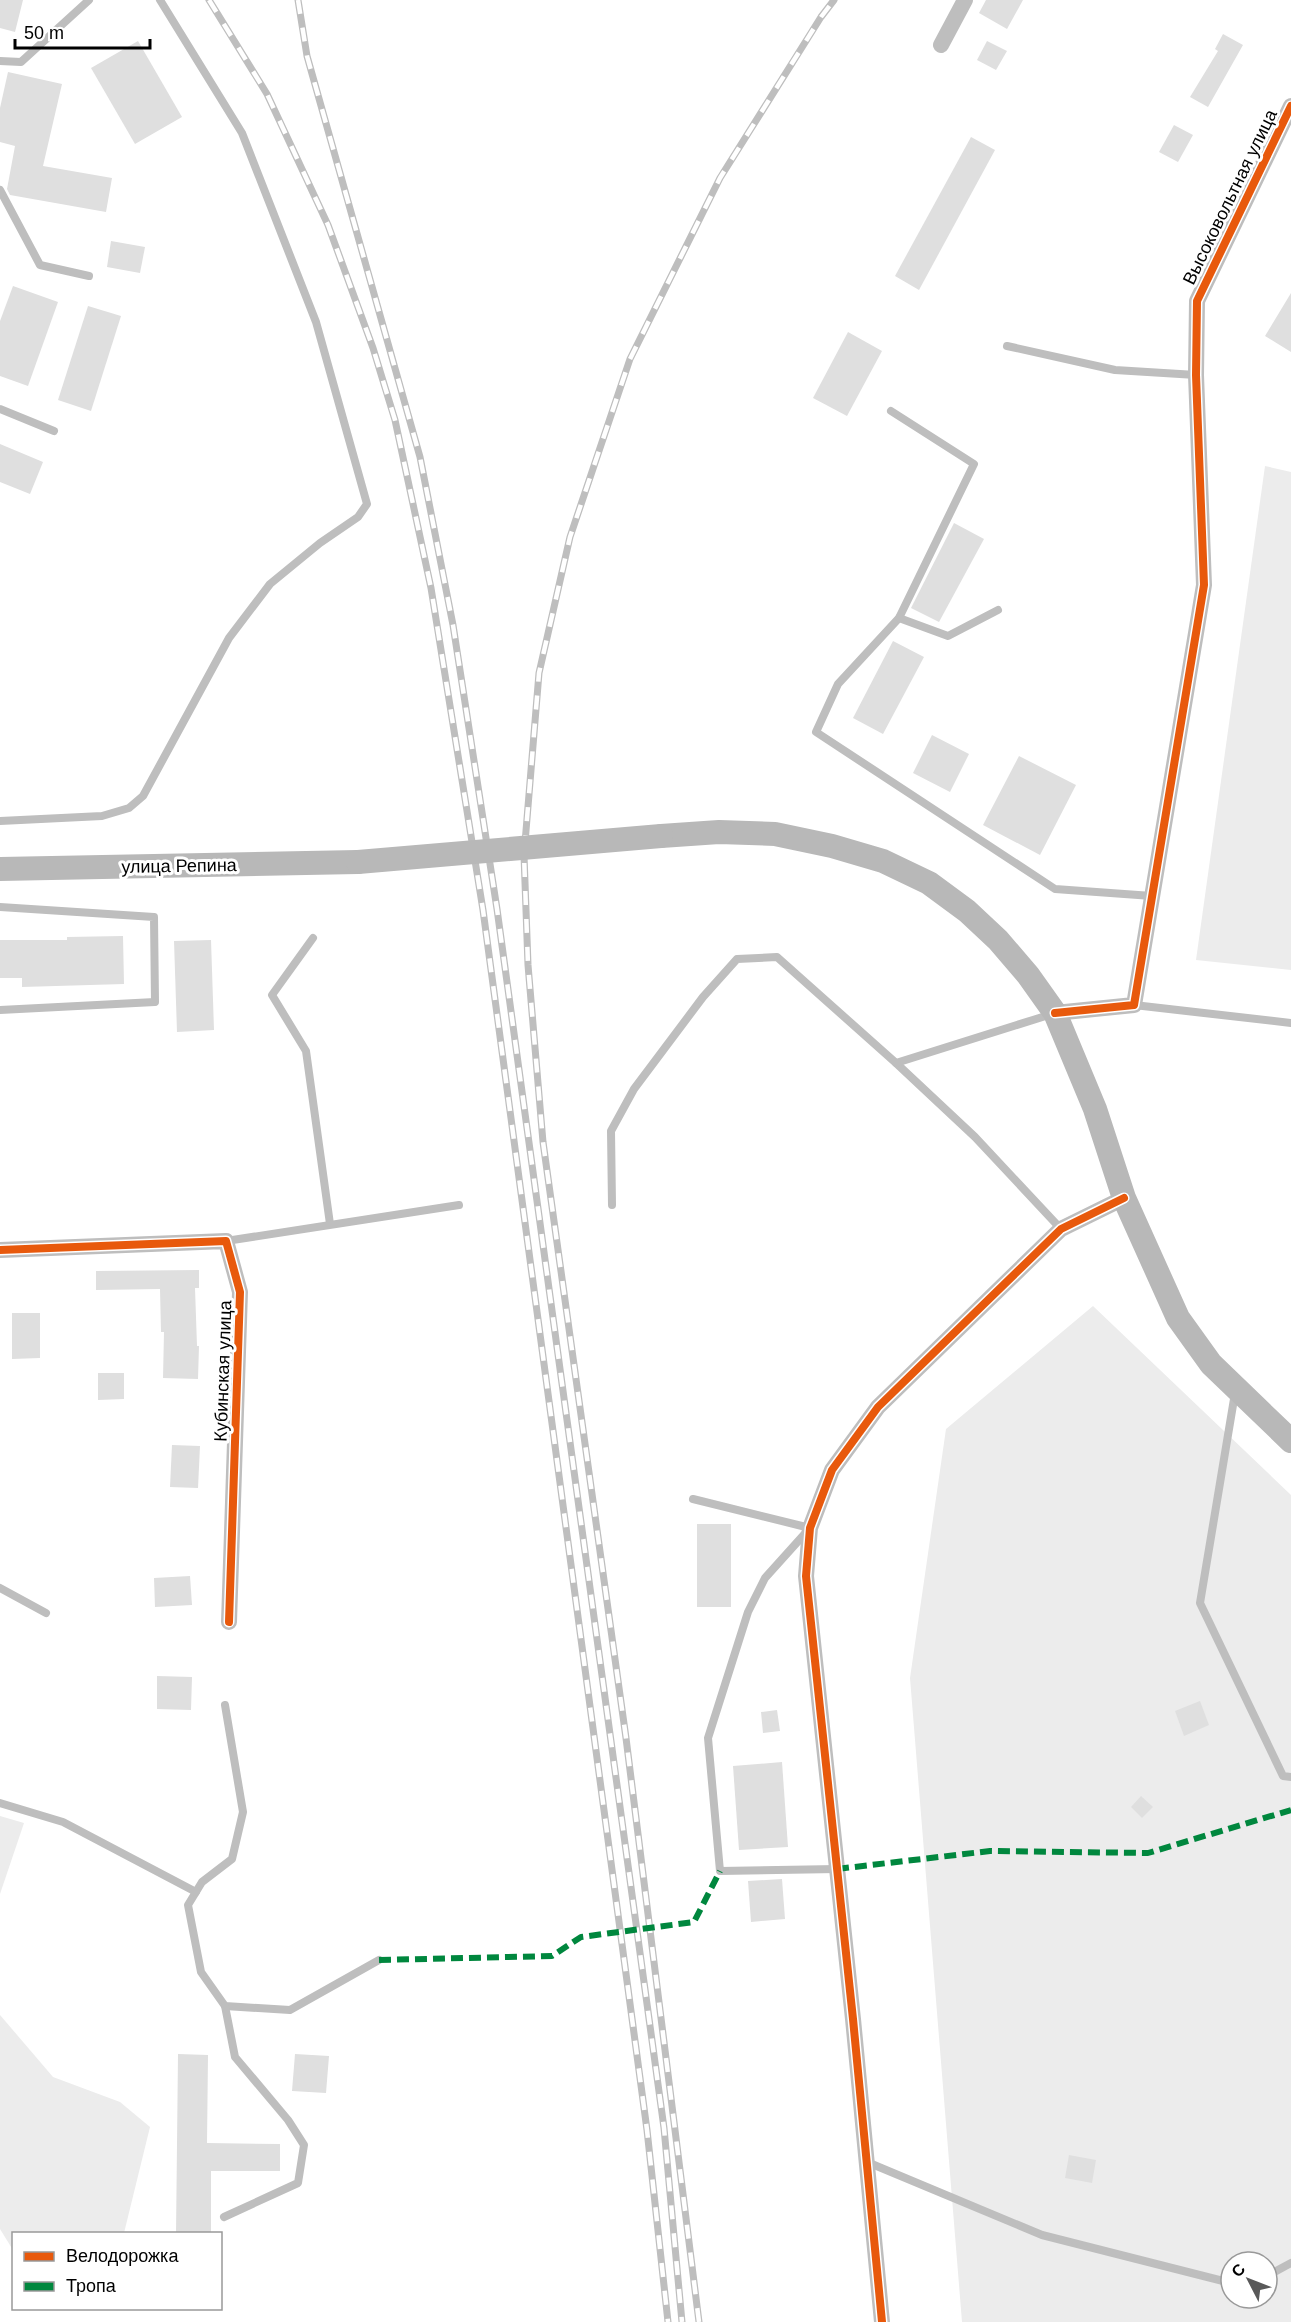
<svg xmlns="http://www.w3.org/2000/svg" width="1291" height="2322" font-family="Arial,sans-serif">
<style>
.green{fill:#ececec;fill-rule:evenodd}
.building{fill:#dfdfdf}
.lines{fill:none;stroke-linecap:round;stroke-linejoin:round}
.lane{stroke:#bebebe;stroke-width:8}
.street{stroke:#bebebe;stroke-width:16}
.secondary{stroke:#b8b8b8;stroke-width:24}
.rail-casing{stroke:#bebebe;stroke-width:7}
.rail{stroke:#fff;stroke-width:4.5;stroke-dasharray:14;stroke-linecap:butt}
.secondary-bridge{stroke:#b8b8b8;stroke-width:24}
.quiet{stroke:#00873e;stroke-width:6;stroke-dasharray:12 6;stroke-linecap:butt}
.cycleway-casing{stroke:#fff;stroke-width:11}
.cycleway{stroke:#e8590c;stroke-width:8}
.labels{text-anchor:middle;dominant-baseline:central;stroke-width:6;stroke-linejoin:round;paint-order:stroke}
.street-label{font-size:18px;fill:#000;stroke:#fff}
</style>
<rect width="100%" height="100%" fill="#fff"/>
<!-- green -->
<g class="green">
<path d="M1265,466l26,6v498l-95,-10z"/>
<path d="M1093,1306l198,189v827h-329l-52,-644 36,-249zM1231,2262h36v36h-36z"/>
<path d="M0,1816l24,7 -24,71z"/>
<path d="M0,2015l53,62 67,25 30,25 -26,106 -110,1 -1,16 -13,-21z"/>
</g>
<!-- building -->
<g class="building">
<path d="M0,0h23l-8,32 -15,-4z"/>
<path d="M986,0h37l-16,29 -28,-16z"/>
<path d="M1223,34l20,11 -35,62 -18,-10 28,-46 -3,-2z"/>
<path d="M138,41l44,76 -47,27 -44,-76z"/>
<path d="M987,41l20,10 -11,19 -19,-10z"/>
<path d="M8,72l54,12 -19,82 69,12 -6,34 -96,-17 -3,-6 8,-43 -15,-4v-34z"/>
<path d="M1174,125l19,10 -15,27 -19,-10z"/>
<path d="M971,137l24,13 -76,140 -24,-14z"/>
<path d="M111,241l34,6 -5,26 -33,-6z"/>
<path d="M13,286l45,16 -30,84 -28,-10v-55z"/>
<path d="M1291,293v59l-26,-16z"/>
<path d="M88,306l33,10 -30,95 -33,-11z"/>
<path d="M848,332l34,19 -35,65 -34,-18z"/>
<path d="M0,444l43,18 -13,32 -30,-12z"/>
<path d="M954,523l30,16 -45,83 -28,-14z"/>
<path d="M893,641l31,16 -41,77 -30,-16z"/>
<path d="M932,735l37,19 -19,38 -37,-19z"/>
<path d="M1019,756l57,29 -36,70 -57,-30z"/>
<path d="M123,936l1,48 -102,3v-9h-22v-38h67v-3z"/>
<path d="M211,940l3,90 -37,2 -3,-91z"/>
<path d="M199,1270v18h-4l2,58h2l-1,33 -35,-1 1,-46h-3l-1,-43 -64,1v-19z"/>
<path d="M12,1313h28v45l-28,1z"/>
<path d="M98,1373h26v26l-26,1z"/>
<path d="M172,1445l28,1 -2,42 -28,-1z"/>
<rect x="697" y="1524" width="34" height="83"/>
<path d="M190,1576l2,29 -37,2 -1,-29z"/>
<path d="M157,1676l35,1 -1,33 -34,-1z"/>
<path d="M1200,1701l9,24 -25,11 -9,-25z"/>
<path d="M777,1710l3,21 -17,2 -2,-21z"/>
<path d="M782,1762l6,85 -49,3 -6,-84z"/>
<path d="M1141,1796l12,11 -11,11 -11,-11z"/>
<path d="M782,1879l3,40 -34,3 -3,-41z"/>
<path d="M178,2054l30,1 -1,88 73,1v27h-69v63h-35z"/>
<path d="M295,2054l34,2 -3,37 -34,-2z"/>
<path d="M1069,2155l27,5 -4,23 -27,-5z"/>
</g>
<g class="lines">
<!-- lane -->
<g class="lane">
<path d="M0,61l21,1 68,-62"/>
<path d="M0,190l40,75 49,11"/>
<path d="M1007,346l108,24 81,5"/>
<path d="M0,409l54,22"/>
<path d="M891,411l83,53 -75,154 -61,66 -22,48 239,157 97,7"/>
<path d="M899,618l49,18 50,-26"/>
<path d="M0,821l102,-5 27,-8 14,-12 86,-158 41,-54 50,-41 38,-26 9,-13 -51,-182 -74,-189 -82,-133"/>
<path d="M0,907l154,10 1,85 -155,8"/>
<path d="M313,938l-41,57 34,56 24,173"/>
<path d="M1134,1005l157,18"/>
<path d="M896,1063l79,74 86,92"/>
<path d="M612,1205l-1,-74 23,-42 69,-92 34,-38 40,-2 119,106 156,-49"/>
<path d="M226,1241l233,-36"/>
<path d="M1235,1393l-35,210 83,173 8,1"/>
<path d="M693,1499l117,29 -45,50 -17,34 -40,126 12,133 117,-2"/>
<path d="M0,1588l46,25"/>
<path d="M225,1705l18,107 -11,47 -30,23 -14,23 13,67 24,34 65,4 89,-50"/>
<path d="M0,1803l63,19 133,70"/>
<path d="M867,2162l175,73 189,48"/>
<path d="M224,2217l74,-34 6,-38 -16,-25 -53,-63 -10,-51"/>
<path d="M1267,2276l24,-13"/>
</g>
<!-- street -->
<g class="street">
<path d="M941,45l24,-45"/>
<path d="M1055,1013l79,-8 70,-420 -8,-210 1,-74 94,-195"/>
<path d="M0,1250l226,-9 14,51 -11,330"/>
<path d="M882,2322l-29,-303 -47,-443 4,-48 22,-58 46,-63 183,-178 63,-31"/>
</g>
<!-- secondary -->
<g class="secondary">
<path d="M661,836l58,-4 56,2 57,12 51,15 46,22 38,28 31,29 30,35 27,38 40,96 29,89 54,120 33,46 80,77"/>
<path d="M0,869l358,-7"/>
</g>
<defs>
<g id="rail">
<path d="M209,0l58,94 61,131 45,123 22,72 36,168 52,322 164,1220 21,192"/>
<path d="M298,0l9,56 113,401 33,168 44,284 167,1219 18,194"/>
<path d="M699,2322l-73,-584 -83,-596 -15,-177 -4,-110 15,-182 31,-136 60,-178 90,-181 101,-161 13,-17"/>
</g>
</defs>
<!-- rail casing -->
<use href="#rail" class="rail-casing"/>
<!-- rail -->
<use href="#rail" class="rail"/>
<!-- secondary-bridge -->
<path class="secondary-bridge" d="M358,862l303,-26"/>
<!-- quiet -->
<g class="quiet">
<path d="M837,1869l153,-18 158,2 143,-43"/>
<path d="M379,1960l173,-4 29,-19 113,-15 26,-51"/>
</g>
<defs>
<g id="cycleway">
<path d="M1055,1013l79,-8 70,-420 -8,-210 1,-74 94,-195"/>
<path d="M0,1250l226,-9 14,51 -11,330"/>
<path d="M882,2322l-29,-303 -47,-443 4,-48 22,-58 46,-63 183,-178 63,-31"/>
</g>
</defs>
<!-- cycleway casing -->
<use href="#cycleway" class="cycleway-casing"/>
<!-- cycleway -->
<use href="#cycleway" class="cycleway"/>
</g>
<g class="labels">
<!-- street labels -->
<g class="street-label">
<text transform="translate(1230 197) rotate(-64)">Высоковольтная улица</text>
<text transform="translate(179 866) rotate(-1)">улица Репина</text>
<text transform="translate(223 1371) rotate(-88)">Кубинская улица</text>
</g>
</g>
<!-- legend -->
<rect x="12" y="2232" width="210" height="78" fill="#ffffff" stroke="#999999" stroke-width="1.5"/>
<rect x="24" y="2252" width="30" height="9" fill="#e8590c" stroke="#999999" stroke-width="1.5"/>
<text x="66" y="2262" font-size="18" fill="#000000">Велодорожка</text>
<rect x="24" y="2282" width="30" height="9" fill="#00873e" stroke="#999999" stroke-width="1.5"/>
<text x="66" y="2292" font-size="18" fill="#000000">Тропа</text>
<!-- north arrow -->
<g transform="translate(1249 2280) rotate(312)"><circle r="28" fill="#ffffff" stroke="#999999" stroke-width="1.5"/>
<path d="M0-4.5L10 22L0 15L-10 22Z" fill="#595959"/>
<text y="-9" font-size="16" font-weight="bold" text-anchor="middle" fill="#000000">С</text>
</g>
<!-- scale -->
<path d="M15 39v9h135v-9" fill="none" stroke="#000000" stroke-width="3"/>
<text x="24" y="39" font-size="18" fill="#000000" stroke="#ffffff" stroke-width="4.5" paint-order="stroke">50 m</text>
</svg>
